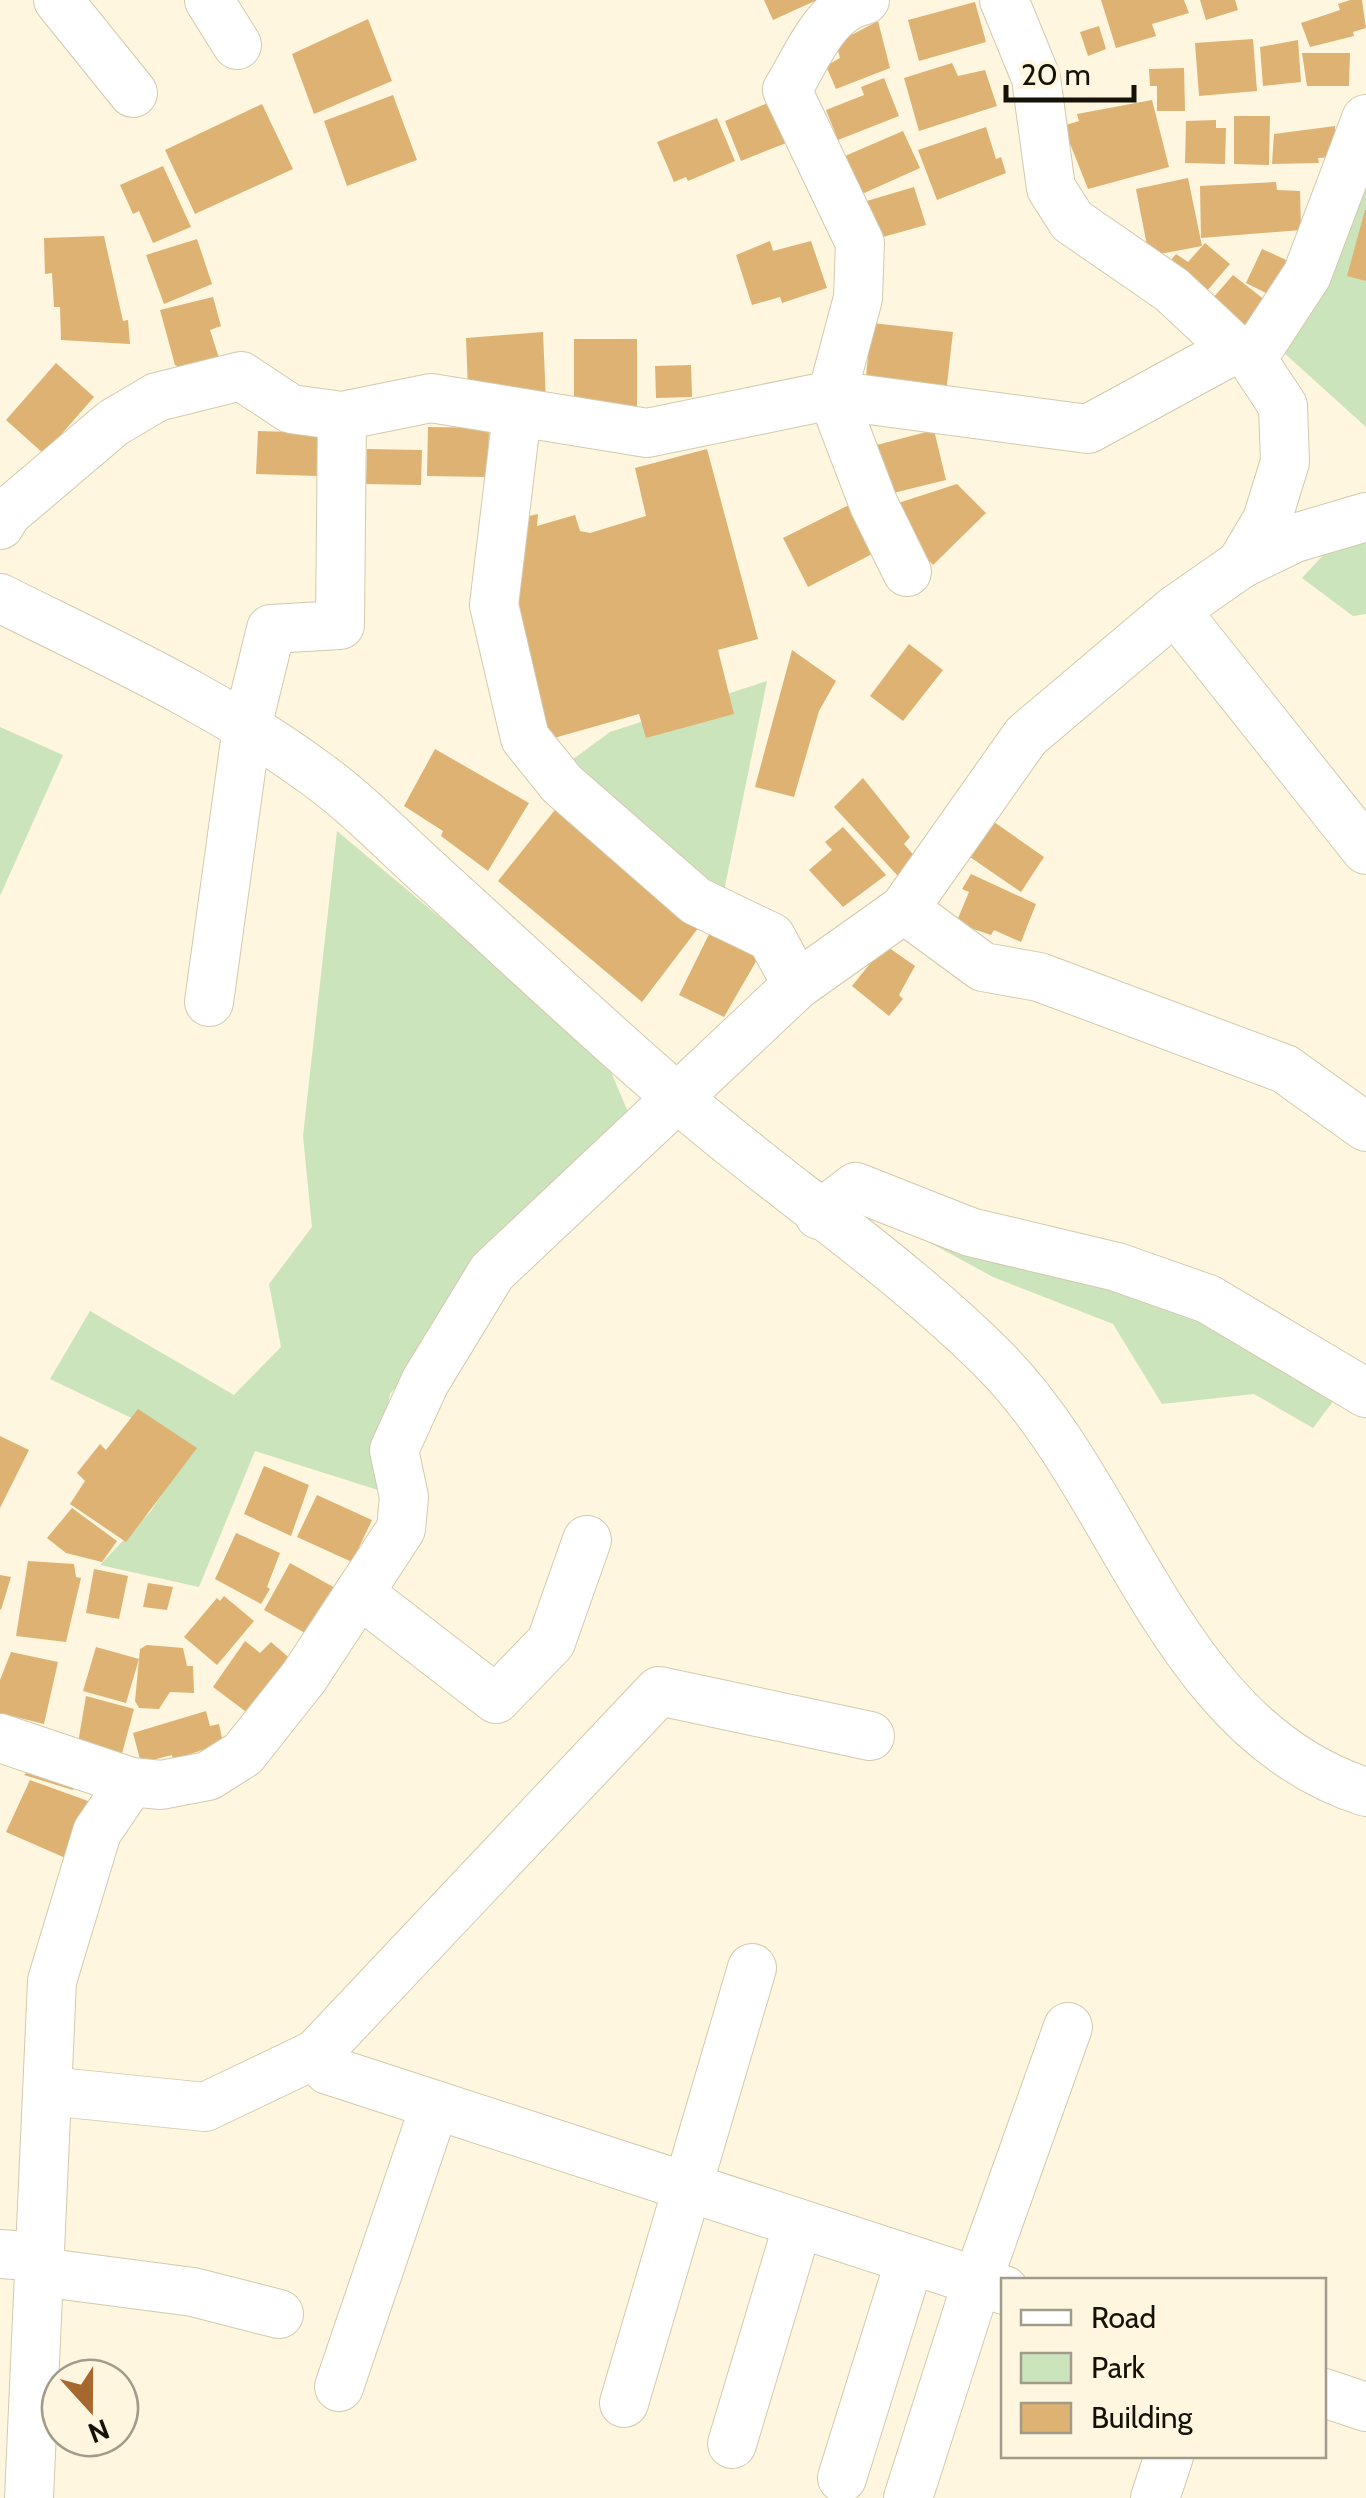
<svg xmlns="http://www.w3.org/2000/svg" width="1366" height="2498" font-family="Cabin,sans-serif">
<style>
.green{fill:#cbe4bc}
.building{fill:#ddb273}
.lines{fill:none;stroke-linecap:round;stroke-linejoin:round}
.minor-casing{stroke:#d3c9ad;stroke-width:50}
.minor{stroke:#fff;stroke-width:48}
</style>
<rect width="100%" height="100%" fill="#fef6df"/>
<!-- green -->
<g class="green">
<path d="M1366,162v265l-84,-76z"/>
<path d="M1366,509v105l-13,2 -51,-38z"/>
<path d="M767,681l-43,210 -64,-43 -95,-83 45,-33z"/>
<path d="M0,727l63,28 -63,141z"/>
<path d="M337,831l267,224 26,62 -240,277 -9,47v50l-126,-40 -56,136 -99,-22 51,-54 41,-64 -142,-68 40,-68 144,84 47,-48 -12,-63 43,-57 -9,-91z"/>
<path d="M914,1234l288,79 133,86 -22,29 -59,-34 -92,10 -49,-80 -120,-47z"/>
</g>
<!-- building -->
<g class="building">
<path d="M764,0h53l-44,20z"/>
<path d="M1101,0h83l5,13 -37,11 4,12 -40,12z"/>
<path d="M1200,0h35l3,10 -32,10z"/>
<path d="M1350,0h12l4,28 -13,4 1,4 -44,11 -9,-24 39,-13 -2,-6z"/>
<path d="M975,2l11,40 -67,19 -11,-41z"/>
<path d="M368,19l24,62 -78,33 -22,-60z"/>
<path d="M878,21l12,47 -54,21 -10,-23 14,-8 -4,-15z"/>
<path d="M1099,26l7,23 -18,7 -8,-24z"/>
<path d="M1253,39l4,52 -58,5 -4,-53z"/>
<path d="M1298,40l3,42 -38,4 -3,-39z"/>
<path d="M1302,53h48l-1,33h-42z"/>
<path d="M952,63l6,13 27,-6 12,36 -78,25 -15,-53z"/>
<path d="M1184,68l1,43h-28v-25h-7l-1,-17z"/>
<path d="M884,78l15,38 -61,24 -12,-30 38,-15 -3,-8z"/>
<path d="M393,95l24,65 -70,26 -23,-65z"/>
<path d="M775,100l16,41 -50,20 -16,-40z"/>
<path d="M1152,100l17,67 -81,22 -25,-63 16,-5 -2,-7z"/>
<path d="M262,104l31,65 -98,45 -30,-64z"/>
<path d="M1234,116h36l-1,49 -35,-1z"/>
<path d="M717,118l18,43 -47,20 -2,-4 -12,5 -17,-40z"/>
<path d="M1216,120v8h10l-1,36 -40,-1 1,-42z"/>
<path d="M1335,126l-1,31 -16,1 1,5 -47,1 2,-30z"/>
<path d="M986,127l10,32 5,-2 5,16 -69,27 -19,-50z"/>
<path d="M903,131l17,37 -58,26 -17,-38z"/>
<path d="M163,166l28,61 -38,16 -14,-32 -6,3 -13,-29z"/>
<path d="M1188,178l14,68 -53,10 -13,-67z"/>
<path d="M1276,182l1,8 23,1 1,39 -100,8 -1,-52z"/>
<path d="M914,187l12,38 -54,15 -12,-37z"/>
<path d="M1365,210h1v71l-19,-5z"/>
<path d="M104,236l19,85 5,-1 2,24 -69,-4 -1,-33h-6l-2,-34 -7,1 -1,-36z"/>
<path d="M197,239l15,45 -48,20 -18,-49z"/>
<path d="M770,241l3,10 38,-10 16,47 -45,15 -2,-6 -28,8 -16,-50z"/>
<path d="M1205,243l25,21 -30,35 -37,-29 13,-16 12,8z"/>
<path d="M1262,249l31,14 -17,35 -30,-15z"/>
<path d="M1233,275l37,29 -21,28 -43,-26z"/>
<path d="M213,297l8,29 -11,4 10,31 -31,10 -14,-6 -15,-55z"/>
<path d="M872,323l81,9 -7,61 -81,-9z"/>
<path d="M543,332l3,71 -78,-15 -2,-50z"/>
<rect x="574" y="339" width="63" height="67"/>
<path d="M56,363l38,34 -50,57 -38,-34z"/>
<path d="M691,365l1,32 -36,1 -1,-32z"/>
<path d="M428,427l61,1 -1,49 -61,-1z"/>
<path d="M934,430l12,50 -65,16 -12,-49z"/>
<path d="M258,431l61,2 -1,43 -62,-2z"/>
<path d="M367,449l55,1 -1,35 -55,-1z"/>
<path d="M707,449l51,190 -40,11 16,64 -88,24 -7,-24 -92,26 -37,-136 10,-86 18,-4 -1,12 38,-11 5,16 10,2 56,-17 -11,-48z"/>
<path d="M957,484l29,29 -53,52 -32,-32 -15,-26z"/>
<path d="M853,503l25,48 -70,36 -25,-49z"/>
<path d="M909,644l34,26 -40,51 -33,-25z"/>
<path d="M792,650l44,31 -17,30 -25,86 -39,-10z"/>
<path d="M435,749l94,54 -41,68 -47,-35 2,-5 -39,-25z"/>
<path d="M863,778l47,59 -6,7 13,15 -19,17 -64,-69z"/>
<path d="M558,806l144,117 -60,79 -144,-121z"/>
<path d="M994,822l50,35 -23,35 -51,-35z"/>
<path d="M843,827l43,48 -43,32 -34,-37 23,-20 -7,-8z"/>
<path d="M971,874l65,30 -15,38 -27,-12 -3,5 -35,-12 13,-31 -7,-3z"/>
<path d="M716,920l50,24 -42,73 -45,-22z"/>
<path d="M885,945l30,21 -16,29 4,4 -14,17 -37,-30z"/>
<path d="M138,1409l59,39 -71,94 -56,-38 15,-23 -8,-8 23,-29 6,6z"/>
<path d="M0,1436l29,14 -29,58z"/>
<path d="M264,1466l45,19 -18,51 -47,-22z"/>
<path d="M317,1495l55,25 -20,42 -55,-25z"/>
<path d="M72,1508l45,33 -15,21 -36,-9 -19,-15z"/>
<path d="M236,1533l44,20 -13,34 3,2 -9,15 -46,-25z"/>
<path d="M28,1561l46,3 2,13 5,1 -15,64 -50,-6z"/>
<path d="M290,1563l47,26 -17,38 -9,-5 -6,11 -41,-23z"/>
<path d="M94,1569l34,7 -9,43 -33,-6z"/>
<path d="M0,1575l11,2 -10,33 -1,-1z"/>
<path d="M148,1583l25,4 -6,23 -24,-3z"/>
<path d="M224,1596l30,25 -37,44 -33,-28 33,-39 3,3z"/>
<path d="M245,1641l15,12 11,-11 23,20 -45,52 -36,-27z"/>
<path d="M147,1645l36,3 4,18h6l1,27 -24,-1 -11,17 -20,-1 -4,-7 5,-52z"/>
<path d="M96,1647l43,12 -13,44 -43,-12z"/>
<path d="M11,1652l47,10 -14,62 -44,-11v-33z"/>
<path d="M86,1696l48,13 -14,52 -43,-12z"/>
<path d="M206,1711l4,15 9,-2 4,19 -50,17 -1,-5 -31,8 -8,-30z"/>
<path d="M39,1763l39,13 -5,14 -49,-15z"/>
<path d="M30,1780l69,25 -29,55 -64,-28z"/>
</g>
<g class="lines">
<defs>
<g id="minor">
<path d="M58,0l75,93"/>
<path d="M209,0l28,45"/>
<path d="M1004,0l32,78 15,110 21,33 100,69 63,59 17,10 31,47 2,56 -18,58 -26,44"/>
<path d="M1252,359l55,-84 59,-156"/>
<path d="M517,414l-23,191 31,133 37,46 134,117 75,36 26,48"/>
<path d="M0,525l7,-12 106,-90 44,-26 84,-21 50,33 51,7 89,-18 216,35 185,-38 26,-97 2,-55 -73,-153c20,-32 38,-83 78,-90"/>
<path d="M907,572l-33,-67 -42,-110 256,34 147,-80"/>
<path d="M0,598c106,53 219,104 315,175 42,30 79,69 118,104 82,74 163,151 247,223 102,88 218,164 313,259 132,131 177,371 373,433"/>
<path d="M1175,610l191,240"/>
<path d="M904,909l79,58 56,10 246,92 81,58"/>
<path d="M209,1002l38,-275 24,-98 69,-4 2,-209"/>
<path d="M819,1215l37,-28 114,45 147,35 91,32 158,94"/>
<path d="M359,1593l137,106 55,-57 36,-102"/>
<path d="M0,1738l131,44 30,3 47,-9 35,-22 61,-77 97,-148 3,-32 -10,-47 31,-68 67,-110 305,-287 107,-76 122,-173 149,-126 66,-46 54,-26 71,-21"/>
<path d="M316,2054l343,-363 211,45"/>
<path d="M48,2091l157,16 111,-53 12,16 676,220"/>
<path d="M0,2254l41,3"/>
<path d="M40,2272l153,20 86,22"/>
<path d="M339,2387l96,-282"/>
<path d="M1324,2393l42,14"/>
<path d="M624,2403l128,-435"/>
<path d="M732,2444l66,-220"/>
<path d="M842,2478l68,-218"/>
<path d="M29,2498l23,-517 45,-149 34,-50"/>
<path d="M908,2498l69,-216 91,-255"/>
<path d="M1155,2498l14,-42"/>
</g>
</defs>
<!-- minor casing -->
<use href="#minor" class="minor-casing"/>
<!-- minor -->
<use href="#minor" class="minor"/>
</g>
<!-- legend -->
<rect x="1001" y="2278" width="325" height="180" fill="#fef6df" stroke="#a19b89" stroke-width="2.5"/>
<rect x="1021" y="2310" width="50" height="15" fill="#ffffff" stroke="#a19b89" stroke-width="2.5"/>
<text x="1091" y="2328" font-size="30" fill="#161209">Road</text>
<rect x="1021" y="2353" width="50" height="30" fill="#cbe4bc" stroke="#a19b89" stroke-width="2.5"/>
<text x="1091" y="2378" font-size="30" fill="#161209">Park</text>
<rect x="1021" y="2403" width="50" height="30" fill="#ddb273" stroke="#a19b89" stroke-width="2.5"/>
<text x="1091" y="2428" font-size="30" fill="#161209">Building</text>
<!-- north arrow -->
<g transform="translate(90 2408) rotate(159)"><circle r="48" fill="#fef6df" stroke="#a19b89" stroke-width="2.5"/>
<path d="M0-8L18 38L0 25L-18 38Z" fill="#a76830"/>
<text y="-15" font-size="28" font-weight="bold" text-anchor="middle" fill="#161209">N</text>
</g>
<!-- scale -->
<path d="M1006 85v15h128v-15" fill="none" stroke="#161209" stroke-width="5"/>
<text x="1021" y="85" font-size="30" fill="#161209" stroke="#fef6df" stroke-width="8" paint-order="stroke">20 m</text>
</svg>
